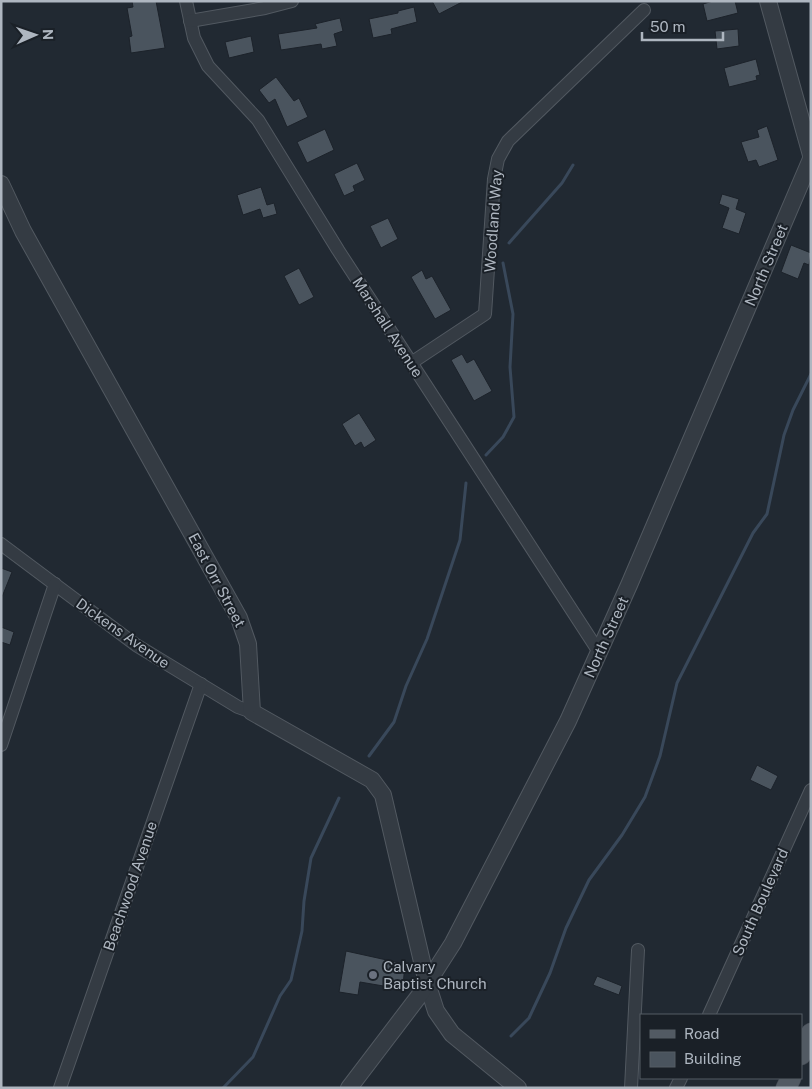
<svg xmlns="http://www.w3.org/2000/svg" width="812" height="1089" font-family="'Public Sans',sans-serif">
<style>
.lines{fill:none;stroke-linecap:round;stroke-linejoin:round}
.stream{stroke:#39485a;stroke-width:3}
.building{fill:#4a545e;stroke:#1c222a}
.minor-casing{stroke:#525961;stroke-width:14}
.tertiary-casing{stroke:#525961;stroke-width:18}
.primary-casing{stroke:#3e444d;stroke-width:21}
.minor{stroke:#343b43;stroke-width:12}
.tertiary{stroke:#343b43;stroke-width:16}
.primary{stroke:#525a63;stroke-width:20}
.worship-dot{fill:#6b7280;stroke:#1a2027;stroke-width:2}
.labels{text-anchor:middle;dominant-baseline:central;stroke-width:4;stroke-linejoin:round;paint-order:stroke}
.street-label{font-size:15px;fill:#aeb6c0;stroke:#1a2027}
.poi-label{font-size:15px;fill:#aeb6c0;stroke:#1a2027;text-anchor:start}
</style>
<rect width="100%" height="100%" fill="#212932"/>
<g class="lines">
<!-- stream -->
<g class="stream">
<path d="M509,243l53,-60 11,-18"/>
<path d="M486,455l17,-18 11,-20 -4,-50 3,-53 -10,-51"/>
<path d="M369,756l25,-34 12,-36 21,-47 33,-99 6,-57"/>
<path d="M511,1036l18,-18 21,-45 16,-45 23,-48 33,-45 23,-38 15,-41 17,-73 76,-150 14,-19 17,-79 9,-25 18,-36"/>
<path d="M223,1088l30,-31 27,-61 11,-16 11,-49 2,-30 7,-43 28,-60"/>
</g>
</g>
<!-- building -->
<g class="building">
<path d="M132,1h24l9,47 -34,5 -2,-16 3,-1 -5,-28 6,-1z"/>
<path d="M432,1h32l-25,13z"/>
<path d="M713,1h22l3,12 -31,8 -4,-17z"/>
<path d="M414,7l3,15 -26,7 1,5 -19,4 -4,-19 29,-6v-2z"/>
<path d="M340,18l3,13 -9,3 3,12 -15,3 -1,-5 -40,6 -3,-16 39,-6 -2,-4z"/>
<path d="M738,29l1,17 -22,3 -2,-18z"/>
<path d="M251,36l3,16 -25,6 -4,-16z"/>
<path d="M756,59l4,16 -4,1 1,4 -28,7 -5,-19z"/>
<path d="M276,77l18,24 5,-3 9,19 -21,10 -12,-28 -6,4 -10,-13z"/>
<path d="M767,126l11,34 -19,7 -3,-7 -8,2 -7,-20 18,-5 -2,-7z"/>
<path d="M325,129l9,21 -27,13 -10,-21z"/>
<path d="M357,163l8,17 -12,6 2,5 -11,5 -10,-22z"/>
<path d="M261,187l6,18 7,-2 3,11 -14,4 -3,-9 -17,6 -6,-20z"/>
<path d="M722,194l17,5 -3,10 10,4 -7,21 -17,-6 7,-20 -10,-4z"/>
<path d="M388,218l10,21 -17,9 -11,-22z"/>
<path d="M791,245l20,8 -2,12 -5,-2 -6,16 -17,-7z"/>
<path d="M299,268l15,29 -15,8 -15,-29z"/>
<path d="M422,270l4,9 6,-3 19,34 -16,9 -24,-42z"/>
<path d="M462,354l5,9 7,-4 18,32 -18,10 -23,-41z"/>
<path d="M359,413l17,27 -12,8 -3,-6 -6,4 -13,-22z"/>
<path d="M1,568l11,4 -10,25 -1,-1z"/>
<path d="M1,627l13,5 -4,13 -9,-3z"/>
<path d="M757,765l21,11 -7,14 -21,-10z"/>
<path d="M346,951l59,13 -2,22 -2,3 -41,-7 -2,13 -19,-3z"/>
<path d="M597,976l25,10 -3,9 -26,-10z"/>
</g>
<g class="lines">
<defs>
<g id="minor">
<path d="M186,1l8,37 14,28 50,54 80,130 261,402"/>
<path d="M190,21l75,-13 27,-7"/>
<path d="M411,363l74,-49 9,-135 4,-20 10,-18 136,-131"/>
<path d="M1,544l135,101 102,62 14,5"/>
<path d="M1,745l54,-161"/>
<path d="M709,1015l102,-225"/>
<path d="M60,1088l141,-404"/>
<path d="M631,1088l7,-138"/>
<path d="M676,1088l5,-10"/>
</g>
<g id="tertiary">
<path d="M768,1l43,154"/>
<path d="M1,184l22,47 216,387 9,26 4,68 120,68 11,15 44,188 9,28 16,23 66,54"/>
<path d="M349,1088l70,-92 34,-53 115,-222 61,-136 182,-426"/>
</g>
<g id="primary">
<path d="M801,1055l10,-22"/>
<path d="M786,1088l5,-10"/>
</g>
</defs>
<!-- minor casing -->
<use href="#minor" class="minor-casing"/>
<!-- tertiary casing -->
<use href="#tertiary" class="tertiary-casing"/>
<!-- primary casing -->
<use href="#primary" class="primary-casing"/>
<!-- minor -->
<use href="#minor" class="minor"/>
<!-- tertiary -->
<use href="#tertiary" class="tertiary"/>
<!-- primary -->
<use href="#primary" class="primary"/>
</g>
<!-- markers -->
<circle class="worship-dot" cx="373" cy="975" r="5"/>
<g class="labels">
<!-- street labels -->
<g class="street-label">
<text transform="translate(493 221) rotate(-86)">Woodland Way</text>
<text transform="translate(766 265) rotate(-67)">North Street</text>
<text transform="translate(388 327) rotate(57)">Marshall Avenue</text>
<text transform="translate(217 580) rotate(62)">East Orr Street</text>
<text transform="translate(123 633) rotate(35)">Dickens Avenue</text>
<text transform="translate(606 637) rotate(-66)">North Street</text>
<text transform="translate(130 886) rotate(-71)">Beachwood Avenue</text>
<text transform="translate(760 902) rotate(-66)">South Boulevard</text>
</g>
<!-- poi labels -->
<g class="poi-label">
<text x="383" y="966">Calvary<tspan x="383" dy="17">Baptist Church</tspan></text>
</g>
</g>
<!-- border -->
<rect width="812" height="1089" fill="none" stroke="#aeb6c0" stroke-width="5"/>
<!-- legend -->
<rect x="640" y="1014" width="162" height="65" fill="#1a2027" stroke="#555c64"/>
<rect x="650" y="1030" width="25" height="8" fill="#525a63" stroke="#555c64"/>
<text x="684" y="1039" font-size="15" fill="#aeb6c0">Road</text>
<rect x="650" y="1052" width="25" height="15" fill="#4a545e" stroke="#555c64"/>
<text x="684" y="1064" font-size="15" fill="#aeb6c0">Building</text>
<!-- north arrow -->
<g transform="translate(35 35) rotate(88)" stroke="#1a2027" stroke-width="4" paint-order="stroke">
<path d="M0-4L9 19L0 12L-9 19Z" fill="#aeb6c0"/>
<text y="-8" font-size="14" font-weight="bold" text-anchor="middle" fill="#aeb6c0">N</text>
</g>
<!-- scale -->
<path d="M642 32v8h81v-8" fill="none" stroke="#aeb6c0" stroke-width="2.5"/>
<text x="650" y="32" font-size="15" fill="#aeb6c0" stroke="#1a2027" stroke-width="4" paint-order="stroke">50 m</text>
</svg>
